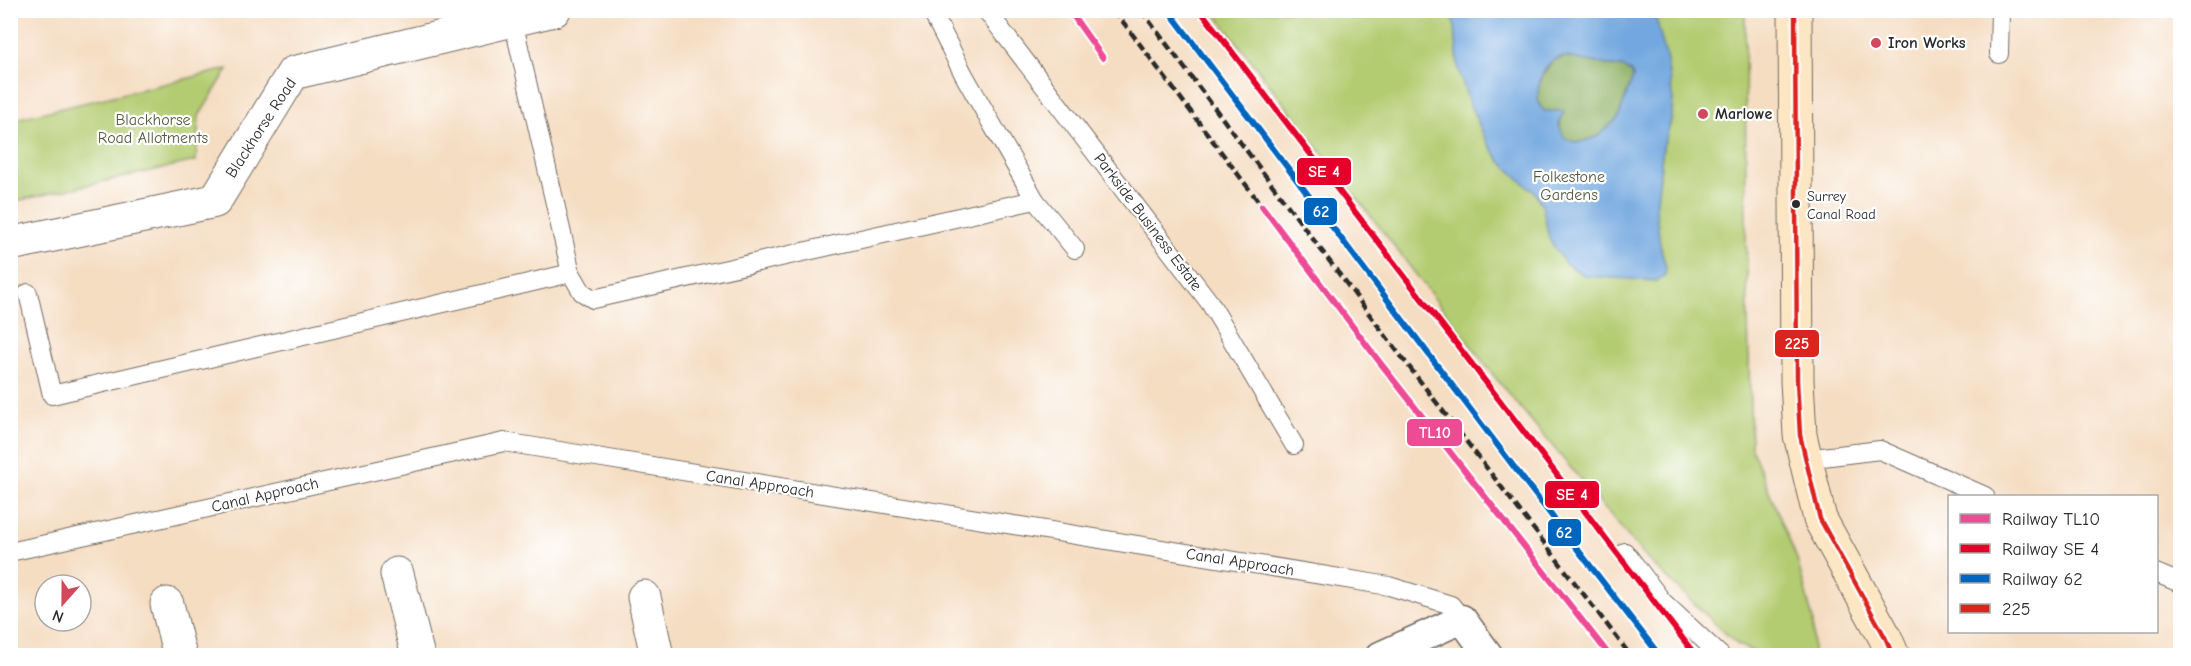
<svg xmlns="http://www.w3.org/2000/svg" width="2191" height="666" font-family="'Comic Neue',sans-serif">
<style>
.green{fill:#b3cc71;stroke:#6f7c4e;stroke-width:1.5}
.forest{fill:#8eb063;stroke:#5c6e47;stroke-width:1.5}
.water{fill:#72a7df;stroke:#4e6985;stroke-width:1.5;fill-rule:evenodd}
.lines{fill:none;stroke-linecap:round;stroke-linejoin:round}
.service-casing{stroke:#726960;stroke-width:20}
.pedestrian-casing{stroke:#726960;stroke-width:31}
.minor-casing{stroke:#726960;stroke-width:35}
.secondary-casing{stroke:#726960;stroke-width:35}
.service{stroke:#fff;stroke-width:18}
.pedestrian{stroke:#fff;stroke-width:28}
.minor{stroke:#fff;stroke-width:33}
.secondary{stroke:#fce6c4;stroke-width:33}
.rail{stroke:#2b2b2b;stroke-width:4.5;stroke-dasharray:9 4.5;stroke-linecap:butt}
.bus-1-casing{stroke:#fff;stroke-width:9}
.bus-1{stroke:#dc241f;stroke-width:4.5}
.rail-1-casing{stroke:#fff;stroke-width:10}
.rail-2-casing{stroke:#fff;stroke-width:10}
.rail-3-casing{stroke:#fff;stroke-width:10}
.rail-1{stroke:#ee4b95;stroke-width:6}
.rail-2{stroke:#e4002b;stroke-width:6}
.rail-3{stroke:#0065bd;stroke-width:6}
.poi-dot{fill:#d1495b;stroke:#fff;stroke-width:2}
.bus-dot{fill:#2b2b2b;stroke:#fff;stroke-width:2}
.labels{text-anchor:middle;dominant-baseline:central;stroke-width:4.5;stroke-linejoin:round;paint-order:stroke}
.bus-label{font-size:14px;fill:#2b2b2b;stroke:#fff;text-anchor:start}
.poi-label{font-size:16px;font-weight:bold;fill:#2b2b2b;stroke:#fff;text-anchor:start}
.park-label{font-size:16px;fill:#545b40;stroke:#fff}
.street-label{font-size:16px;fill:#2b2b2b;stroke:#fff}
.line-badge{stroke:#fff;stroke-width:2}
.badge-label{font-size:16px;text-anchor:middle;font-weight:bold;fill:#fff}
</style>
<rect width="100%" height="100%" fill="#fff"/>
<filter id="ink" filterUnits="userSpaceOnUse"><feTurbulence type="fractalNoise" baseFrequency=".0167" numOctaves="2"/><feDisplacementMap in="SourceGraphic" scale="12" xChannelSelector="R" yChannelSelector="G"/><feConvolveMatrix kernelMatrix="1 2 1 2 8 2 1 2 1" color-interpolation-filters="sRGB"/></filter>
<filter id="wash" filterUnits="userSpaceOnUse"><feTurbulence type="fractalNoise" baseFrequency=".008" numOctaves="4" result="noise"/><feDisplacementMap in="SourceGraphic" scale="24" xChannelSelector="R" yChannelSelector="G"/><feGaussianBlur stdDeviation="1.35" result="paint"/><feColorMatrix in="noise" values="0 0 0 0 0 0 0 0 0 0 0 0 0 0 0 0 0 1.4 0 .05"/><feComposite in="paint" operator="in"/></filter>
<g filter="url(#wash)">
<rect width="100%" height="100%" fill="#f5ddc2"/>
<!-- green -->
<g class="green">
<path d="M1213,11h532l1,220 5,216 46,112 16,61v35h-53l-23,-11 -89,-84 -150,-179z"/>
<path d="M228,69l-29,47 -3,45 -185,41v-82z"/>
</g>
<!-- forest -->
<path class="forest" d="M1566,57l58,11 7,4 2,5 -15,41c-6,7 -13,16 -21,19 -25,11 -46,3 -33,-26h-20c-15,-13 -1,-37 8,-50z"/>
<!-- water -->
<path class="water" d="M1451,11h203l12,45 7,44 -2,21 -8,26 -7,63 4,35 6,22 -1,8 -8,6 -72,-5 -20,-13 -16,-24 -6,-31 -7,-14 -36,-33 -14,-21 -17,-37 -11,-35 -3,-40zM1566,57l58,11 7,4 2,5 -15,41 -21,19 -20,6 -13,-5 -5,-13 5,-14h-20c-12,-11 -4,-40 8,-50 4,-3 9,-3 14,-4z"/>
</g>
<g filter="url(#ink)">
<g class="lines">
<defs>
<g id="service">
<path d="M931,10l33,65 71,125 40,49"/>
<path d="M986,10l224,293 84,142"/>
<path d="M513,21l58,252 11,19 11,7 442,-99"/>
<path d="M1999,54l1,-44"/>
<path d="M28,293l24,102 519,-122"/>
<path d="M1806,459l74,-9 105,46"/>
<path d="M10,552l494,-110 885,144 62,19 11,14"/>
<path d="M1625,552l37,49 59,55"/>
<path d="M2156,573l24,10"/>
</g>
<path id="pedestrian" d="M1380,656l82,-37 27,37"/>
<g id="minor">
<path d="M10,244l205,-43 78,-128 261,-63"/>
<path d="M397,574l21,82"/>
<path d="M644,597l13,59"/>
<path d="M167,604l13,52"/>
</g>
<path id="secondary" d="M1795,10l2,371 3,54 20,84 65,118 8,19"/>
</defs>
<!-- service casing -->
<use href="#service" class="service-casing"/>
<!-- pedestrian casing -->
<use href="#pedestrian" class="pedestrian-casing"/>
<!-- minor casing -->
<use href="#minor" class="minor-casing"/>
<!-- secondary casing -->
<use href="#secondary" class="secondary-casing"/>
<!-- service -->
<use href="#service" class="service"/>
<!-- pedestrian -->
<use href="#pedestrian" class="pedestrian"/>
<!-- minor -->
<use href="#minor" class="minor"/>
<!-- secondary -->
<use href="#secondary" class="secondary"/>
<!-- rail -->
<g class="rail">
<path d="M1114,10l148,196"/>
<path d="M1141,10l256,341 234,305"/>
</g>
<defs>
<path id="bus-1" d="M1795,10l2,371 3,54 20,84 65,118 8,19"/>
</defs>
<!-- bus-1 casing -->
<use href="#bus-1" class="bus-1-casing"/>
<!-- bus-1 -->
<use href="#bus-1" class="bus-1"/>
<defs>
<g id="rail-1">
<path d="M1069,10l34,48"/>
<path d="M1262,206l116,154 232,296"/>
</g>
<path id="rail-2" d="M1200,10l496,646"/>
<path id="rail-3" d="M1172,15l345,456 143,185"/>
</defs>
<!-- rail-1 casing -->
<use href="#rail-1" class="rail-1-casing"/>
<!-- rail-2 casing -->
<use href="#rail-2" class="rail-2-casing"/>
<!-- rail-3 casing -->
<use href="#rail-3" class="rail-3-casing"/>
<!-- rail-1 -->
<use href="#rail-1" class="rail-1"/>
<!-- rail-2 -->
<use href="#rail-2" class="rail-2"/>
<!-- rail-3 -->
<use href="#rail-3" class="rail-3"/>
</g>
</g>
<!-- markers -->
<g class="poi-dot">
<circle cx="1876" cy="43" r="6"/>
<circle cx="1703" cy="114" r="6"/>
</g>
<circle class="bus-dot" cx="1796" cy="204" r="5"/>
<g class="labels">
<!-- bus labels -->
<g class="bus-label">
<text x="1807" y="196">Surrey<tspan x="1807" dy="18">Canal Road</tspan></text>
</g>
<!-- poi labels -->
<g class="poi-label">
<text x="1888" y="43">Iron Works</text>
<text x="1715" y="114">Marlowe</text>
</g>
<!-- park labels -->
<g class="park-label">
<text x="153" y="120">Blackhorse<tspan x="153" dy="18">Road Allotments</tspan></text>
<text x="1569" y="177">Folkestone<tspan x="1569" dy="18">Gardens</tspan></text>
</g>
<!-- street labels -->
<g class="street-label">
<text transform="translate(261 128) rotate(-57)">Blackhorse Road</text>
<text transform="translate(1148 222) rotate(53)">Parkside Business Estate</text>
<text transform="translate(760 484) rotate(9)">Canal Approach</text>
<text transform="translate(265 495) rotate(-13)">Canal Approach</text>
<text transform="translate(1240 562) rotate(9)">Canal Approach</text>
</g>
</g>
<g class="line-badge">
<rect x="1296" y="157" width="56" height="29" rx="6" fill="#e4002b"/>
<rect x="1303" y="197" width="35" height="29" rx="6" fill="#0065bd"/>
<rect x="1774" y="329" width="46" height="29" rx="6" fill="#dc241f"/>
<rect x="1406" y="418" width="57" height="29" rx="6" fill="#ee4b95"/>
<rect x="1544" y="480" width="56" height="29" rx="6" fill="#e4002b"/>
<rect x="1547" y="518" width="35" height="29" rx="6" fill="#0065bd"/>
</g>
<g class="badge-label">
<text x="1324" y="177">SE 4</text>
<text x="1321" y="217">62</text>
<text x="1797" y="349">225</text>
<text x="1435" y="438">TL10</text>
<text x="1572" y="500">SE 4</text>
<text x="1564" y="538">62</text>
</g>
<!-- margin -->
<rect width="2191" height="666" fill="none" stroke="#fff" stroke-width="36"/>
<!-- legend -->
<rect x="1948" y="495" width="210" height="138" fill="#ffffff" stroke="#aaaaaa" stroke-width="1.5"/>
<rect x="1960" y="514" width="30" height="9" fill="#ee4b95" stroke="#aaaaaa" stroke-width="1.5"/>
<text x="2002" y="525" font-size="18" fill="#2b2b2b">Railway TL10</text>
<rect x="1960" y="544" width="30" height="9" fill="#e4002b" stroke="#aaaaaa" stroke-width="1.5"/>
<text x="2002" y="555" font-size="18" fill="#2b2b2b">Railway SE 4</text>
<rect x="1960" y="574" width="30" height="9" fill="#0065bd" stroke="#aaaaaa" stroke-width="1.5"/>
<text x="2002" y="585" font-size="18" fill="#2b2b2b">Railway 62</text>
<rect x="1960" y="604" width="30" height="9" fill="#dc241f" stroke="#aaaaaa" stroke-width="1.5"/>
<text x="2002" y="615" font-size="18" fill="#2b2b2b">225</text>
<!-- north arrow -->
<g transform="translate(63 603) rotate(201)"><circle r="28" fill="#ffffff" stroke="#aaaaaa" stroke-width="1.5"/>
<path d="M0-4.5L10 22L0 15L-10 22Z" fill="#d1495b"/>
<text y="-9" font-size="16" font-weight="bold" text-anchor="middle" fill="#2b2b2b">N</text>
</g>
</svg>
